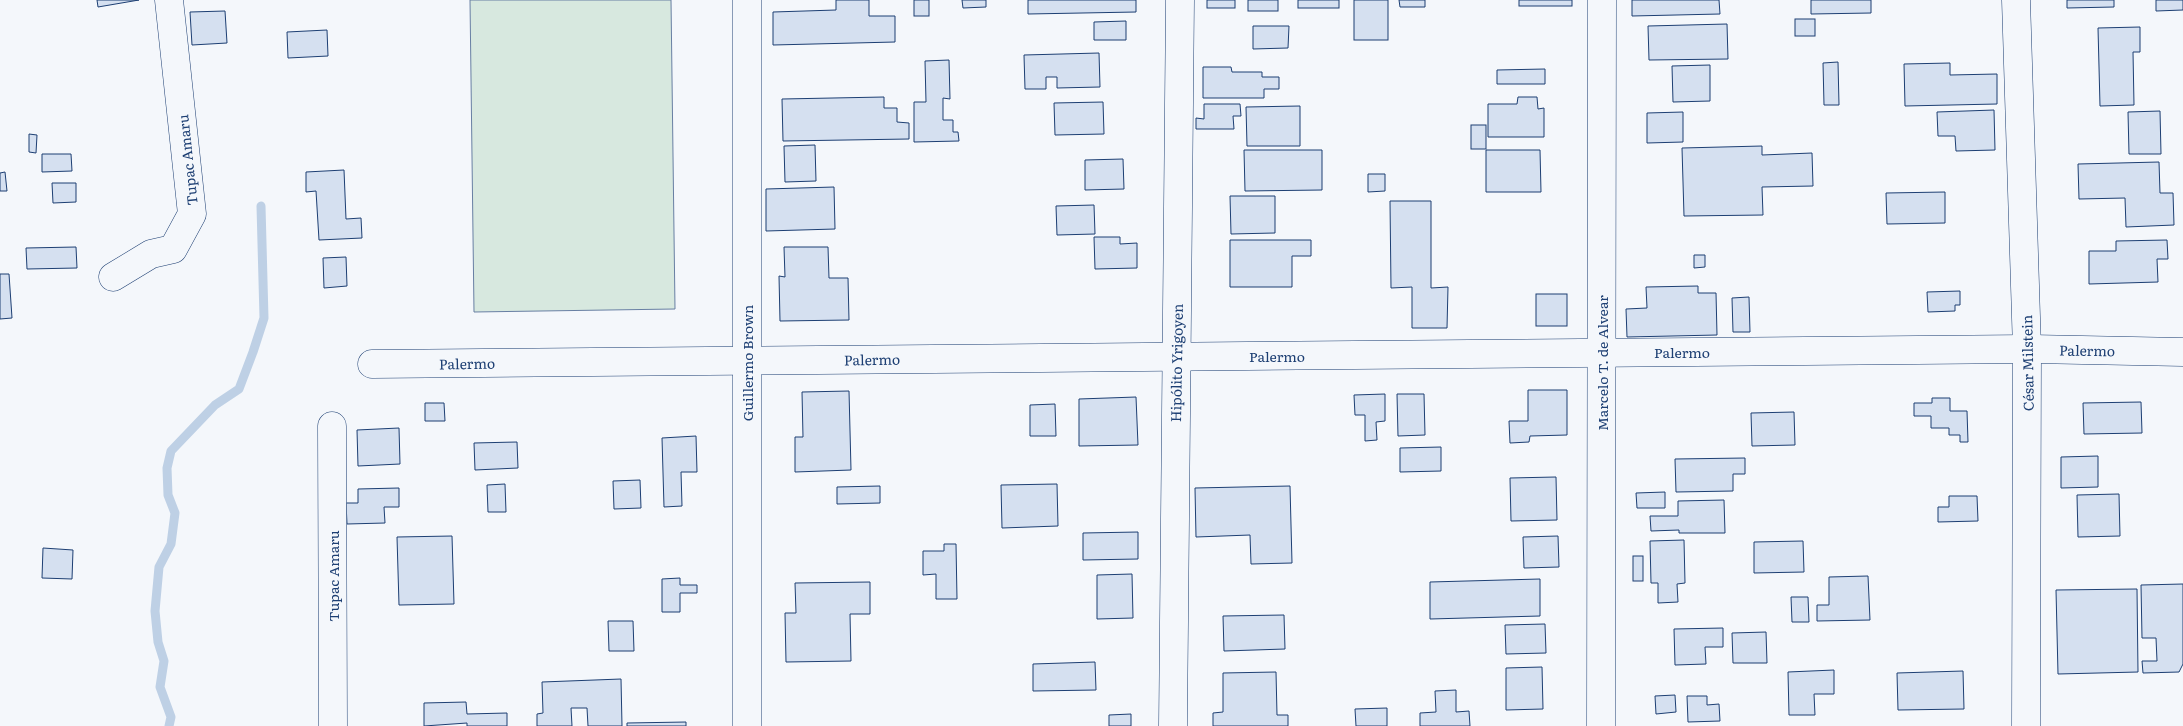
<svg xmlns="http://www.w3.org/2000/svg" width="2183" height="726" font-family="Literata,serif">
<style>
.green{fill:#d7e8df;stroke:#687fa3}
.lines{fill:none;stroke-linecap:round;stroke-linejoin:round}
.stream{stroke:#bed0e5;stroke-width:9}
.building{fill:#d5e0f0;stroke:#1d3f73}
.minor-casing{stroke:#1d3f73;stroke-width:29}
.minor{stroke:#f4f7fb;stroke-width:28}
.labels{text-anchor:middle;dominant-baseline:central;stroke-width:4;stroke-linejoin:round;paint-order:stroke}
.street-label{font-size:14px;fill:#1d3f73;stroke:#f4f7fb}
</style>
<rect width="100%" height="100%" fill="#f4f7fb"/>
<!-- green -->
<path class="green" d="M470,0h201l4,309 -201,3z"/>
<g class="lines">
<!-- stream -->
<path class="stream" d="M169,726l2,-9 -11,-30 4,-26 -6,-19 -3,-31 4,-44 12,-23 4,-31 -7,-18 -1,-27 4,-17 44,-46 24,-16 14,-37 11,-34 -3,-112"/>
</g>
<!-- building -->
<g class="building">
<path d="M97,0h42l-41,7z"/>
<path d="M836,0h33v16h26v26l-122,3v-33l63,-2z"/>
<rect x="914" y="0" width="15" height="16"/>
<path d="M962,0h24v7l-23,1z"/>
<path d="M1028,0h108v12l-108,2z"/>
<rect x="1207" y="0" width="28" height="8"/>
<rect x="1248" y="0" width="30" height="11"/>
<rect x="1298" y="0" width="41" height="8"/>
<rect x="1354" y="0" width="34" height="40"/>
<path d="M1399,0h26v7h-25z"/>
<rect x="1519" y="0" width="53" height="6"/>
<path d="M1632,0h87l1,14 -88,2z"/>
<path d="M1811,0h60v13l-60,1z"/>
<path d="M2067,0h47v7l-47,1z"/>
<path d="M2156,0h27v10l-27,1z"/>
<path d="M225,11l2,32 -35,2 -2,-33z"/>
<rect x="1795" y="19" width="20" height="17"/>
<path d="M1126,21v19h-32v-18z"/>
<path d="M1727,24l1,35 -79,1 -1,-34z"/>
<path d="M1253,26h36l-1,22 -35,1z"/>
<path d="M2140,27v25h-7l1,53 -34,1 -2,-78z"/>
<path d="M327,30l1,26 -40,2 -1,-26z"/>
<path d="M1099,53l1,34 -43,1v-11h-11v12h-21l-1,-34z"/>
<path d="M949,60l1,39 -7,-1v22h10v12h5l1,9 -45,1v-40h12l-1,-41z"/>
<path d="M1838,62l1,43h-15l-1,-42z"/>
<path d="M1950,63v12l47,-1v30l-92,2 -1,-42z"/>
<path d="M1710,65v36l-37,1 -1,-36z"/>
<path d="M1203,67h28l1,5h30v5h17v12h-15v9h-61z"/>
<path d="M1545,69v15h-48v-14z"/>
<path d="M884,97v11h13v14l12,1v16l-126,2 -1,-42z"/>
<path d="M1518,97h19l1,12 6,-1v29h-56v-33h29z"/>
<path d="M1103,102l1,32 -49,1 -1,-32z"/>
<path d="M1204,104h36l1,12h-8l1,13h-38v-11l8,1z"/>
<path d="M1300,106v40h-53l-1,-39z"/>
<path d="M1994,110l1,40 -39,1 -1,-15h-17l-1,-24z"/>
<path d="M2160,111l1,43h-32l-1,-42z"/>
<path d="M1683,112v30l-36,1v-30z"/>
<rect x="1471" y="125" width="15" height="24"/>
<path d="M29,134l8,1 -1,18 -7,-1z"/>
<path d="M815,145l1,36 -31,1 -1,-36z"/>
<path d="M1762,146v9l50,-2 1,33 -51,1 1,28 -79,1 -2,-68z"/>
<path d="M1244,150h78v40l-77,1z"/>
<path d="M1486,150h54l1,42h-55z"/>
<path d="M42,154h29l1,17 -30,1z"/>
<path d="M1123,159l1,30 -39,1v-30z"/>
<path d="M2159,162l1,31h13l1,32 -48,2 -1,-29 -46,1 -1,-35z"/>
<path d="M344,170l2,49 15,-1 1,20 -43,2 -3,-49 -10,1v-20z"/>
<path d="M5,172l2,19h-7v-18z"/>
<path d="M1368,174h17v17l-17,1z"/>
<path d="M52,183h24v19l-23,1z"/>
<path d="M834,187l1,42 -69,2v-42z"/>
<path d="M1945,192v31l-58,1 -1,-31z"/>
<path d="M1230,196h45v37l-44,1z"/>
<path d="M1390,201h41v87l17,-1 -1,41h-35v-41l-21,1z"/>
<path d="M1094,205l1,29 -38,1 -1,-29z"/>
<path d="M1094,237h26v7l17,-1v25l-42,1z"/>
<path d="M1230,240h81v16h-19v31h-62z"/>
<path d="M2167,240l1,19h-11l1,23 -69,2v-33h27v-10z"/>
<path d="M76,247l1,21 -50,1 -1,-21z"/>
<path d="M784,247h44l1,31h19l1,42 -69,1 -1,-45 6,1z"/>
<path d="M1694,255h11v12l-11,1z"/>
<path d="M346,257l1,29 -23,2 -1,-30z"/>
<path d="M0,274h9l3,44 -12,1z"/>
<path d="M1698,286v7h18l1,42 -90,2 -1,-28 21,-1 -1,-21z"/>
<path d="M1960,291v14h-5v6l-27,1 -1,-20z"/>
<rect x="1536" y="294" width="31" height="32"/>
<path d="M1749,297l1,35h-17l-1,-34z"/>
<path d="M1528,390h39v45l-37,1 -1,6 -19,1 -1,-22h19z"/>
<path d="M849,391l2,79 -56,2v-35h8l-1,-45z"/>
<path d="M1385,394v27l-9,1 1,18 -12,1v-26h-10l-1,-20z"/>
<path d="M1397,394h27l1,41 -27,1z"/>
<path d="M1136,397l2,48 -59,1v-47z"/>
<path d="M1932,398h18v13h17l1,31h-8v-7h-11v-7h-18v-12h-17v-13h18z"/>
<path d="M2141,402l1,31 -58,1 -1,-31z"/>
<path d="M425,403h19l1,18h-20z"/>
<path d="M1055,404l1,32h-26v-31z"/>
<path d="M1794,412l1,33 -43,1 -1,-33z"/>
<path d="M399,428l1,36 -42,2 -1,-36z"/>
<path d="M696,436l1,36h-16l1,34 -18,1 -2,-69z"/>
<path d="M517,442l1,26 -43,2 -1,-27z"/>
<path d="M1441,447v24l-41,1v-24z"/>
<path d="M2098,456v31l-37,1v-31z"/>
<path d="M1745,458v16h-12v17l-57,1 -1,-33z"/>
<path d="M1556,477l1,43 -46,1 -1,-43z"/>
<path d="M640,480l1,28 -27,1 -1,-28z"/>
<path d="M505,484l1,28h-18l-1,-27z"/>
<path d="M1057,484l1,42 -56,2 -1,-43z"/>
<path d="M880,486v17l-43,1v-17z"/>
<path d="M1290,486l2,77 -41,1 -1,-29 -54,2 -1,-49z"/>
<path d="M399,488v19h-15l1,16 -38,1 -1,-21h12v-14z"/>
<path d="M1665,492v16h-28l-1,-15z"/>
<path d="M2119,494l1,42 -42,1 -1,-42z"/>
<path d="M1949,496h28l1,25 -40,1v-15h11z"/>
<path d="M1724,500l1,33h-46v-3l-28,1 -1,-15h28v-15z"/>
<path d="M1138,532v27l-55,1v-27z"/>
<path d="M452,536l2,68 -55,1 -2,-68z"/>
<path d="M1558,536l1,31 -35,1 -1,-31z"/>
<path d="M1684,540l1,43 -8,1 1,18 -20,1v-20h-7l-1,-42z"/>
<path d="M1803,541l1,31 -50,1v-31z"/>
<path d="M944,544h12l1,55h-21v-25l-13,1v-24h21z"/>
<path d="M43,548l30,2 -1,29 -30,-1z"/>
<rect x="1633" y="556" width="10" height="25"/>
<path d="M1132,574l1,44 -36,1v-44z"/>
<path d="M1868,576l2,44 -53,1v-16h12v-28z"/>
<path d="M680,578v7h17v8h-17v19h-18v-33z"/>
<path d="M1540,579v37l-110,3v-37z"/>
<path d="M870,582v32h-20l1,47 -65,1 -1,-49h11l-1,-30z"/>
<path d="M2183,584v80l-4,8 -36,1 -1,-12h15l-1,-23h-14l-1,-53z"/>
<path d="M2137,589l1,83 -80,2 -2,-84z"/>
<path d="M1791,597h17l1,25h-17z"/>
<path d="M1284,615l1,34 -61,2 -1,-35z"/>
<path d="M608,621h25l1,30h-25z"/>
<path d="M1545,624l1,29 -40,1 -1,-29z"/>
<path d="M1723,628v19h-18l1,17 -31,1 -1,-36z"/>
<path d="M1766,632l1,31h-34l-1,-30z"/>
<path d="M1095,662l1,28 -63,1v-27z"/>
<path d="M1542,667l1,42 -37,1v-42z"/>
<path d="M1834,670v24h-20l1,21h-26l-1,-43z"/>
<path d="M1963,671l1,38 -66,1 -1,-37z"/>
<path d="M1276,672l1,43h11v11h-75v-13l10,-1v-39z"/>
<path d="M621,679l1,47h-34l-1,-18h-16l1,18h-35v-12l6,-1 -1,-31z"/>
<path d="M1456,690v22l13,-1 1,15h-50v-13l16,-1 -1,-21z"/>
<path d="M1675,695l1,17 -20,2 -1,-18z"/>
<path d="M1687,696h20v9l12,-1 1,17 -32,1z"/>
<path d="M466,702l1,12 40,-1v13h-40v-3l-43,3v-23z"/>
<path d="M1387,708v18h-31l-1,-17z"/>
<path d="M1131,714v12h-22v-11z"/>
<path d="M686,722v4h-59v-3z"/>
</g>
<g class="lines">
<defs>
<g id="minor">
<path d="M747,0v726"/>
<path d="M2016,0l11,349 -1,377"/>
<path d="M113,277l38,-23 22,-5 19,-35 -23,-214"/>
<path d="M372,364l1655,-15 156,3"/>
<path d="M332,426l1,300"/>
<path d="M1173,726l7,-726"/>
<path d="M1601,726l1,-726"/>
</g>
</defs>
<!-- minor casing -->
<use href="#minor" class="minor-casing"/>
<!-- minor -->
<use href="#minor" class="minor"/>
</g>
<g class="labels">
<!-- street labels -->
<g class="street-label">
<text transform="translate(187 160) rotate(-96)">Tupac Amaru</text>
<text transform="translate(2087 350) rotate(1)">Palermo</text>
<text x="1682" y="352">Palermo</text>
<text x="1277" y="356">Palermo</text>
<text transform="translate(872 359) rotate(-1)">Palermo</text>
<text transform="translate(467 363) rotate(-1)">Palermo</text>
<text transform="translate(747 363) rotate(-90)">Guillermo Brown</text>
<text transform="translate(1176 363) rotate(-89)">Hipólito Yrigoyen</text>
<text transform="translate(1602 363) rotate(-90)">Marcelo T. de Alvear</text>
<text transform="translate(2027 363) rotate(-91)">César Milstein</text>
<text transform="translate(333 576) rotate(-90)">Tupac Amaru</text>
</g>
</g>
</svg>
